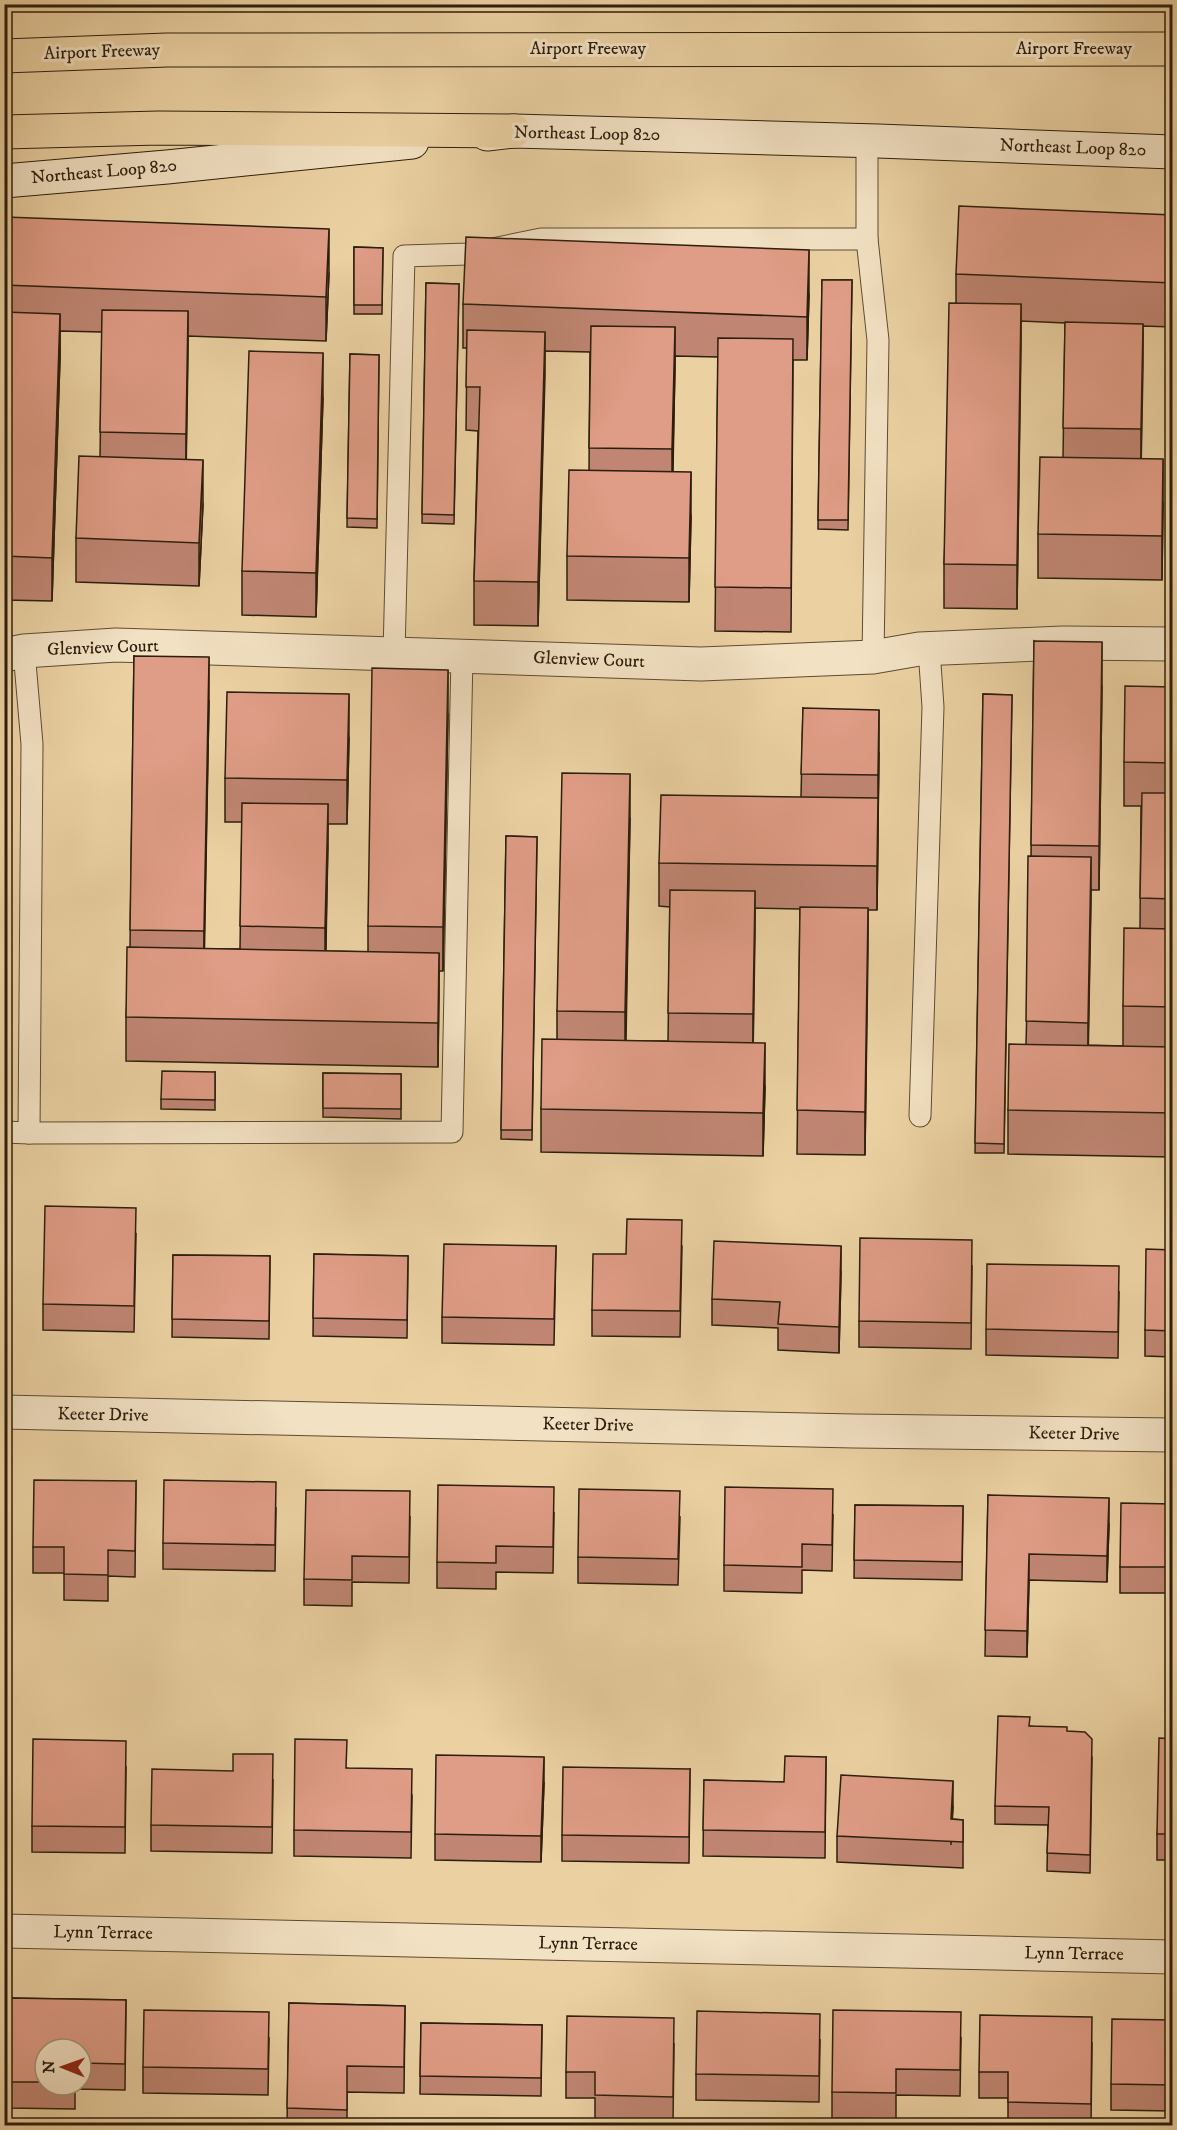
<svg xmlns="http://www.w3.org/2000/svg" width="1177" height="2130" font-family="'IM FELL DW Pica',serif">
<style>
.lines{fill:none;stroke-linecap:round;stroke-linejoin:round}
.lane-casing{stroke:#5c4c32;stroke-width:23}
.street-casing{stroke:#5c4c32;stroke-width:35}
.secondary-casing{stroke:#2c1f0c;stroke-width:35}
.highway-casing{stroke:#2c1f0c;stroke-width:35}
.lane{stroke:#f2e1c3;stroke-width:21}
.street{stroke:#f2e1c3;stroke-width:33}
.secondary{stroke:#f2e1c3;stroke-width:33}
.highway{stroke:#ebd1a2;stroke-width:33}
.wall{fill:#c08673;stroke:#2c1f0c;stroke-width:1.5;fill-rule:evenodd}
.shaded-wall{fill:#9c6d5e;stroke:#2c1f0c;stroke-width:1.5}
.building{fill:#df9c86;stroke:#2c1f0c;stroke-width:1.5}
.labels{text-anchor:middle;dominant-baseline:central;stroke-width:6;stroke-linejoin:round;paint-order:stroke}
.street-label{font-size:18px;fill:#2c1f0c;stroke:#f2e1c3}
</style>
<rect width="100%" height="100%" fill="#ebd1a2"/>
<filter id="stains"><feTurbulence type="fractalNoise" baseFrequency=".00333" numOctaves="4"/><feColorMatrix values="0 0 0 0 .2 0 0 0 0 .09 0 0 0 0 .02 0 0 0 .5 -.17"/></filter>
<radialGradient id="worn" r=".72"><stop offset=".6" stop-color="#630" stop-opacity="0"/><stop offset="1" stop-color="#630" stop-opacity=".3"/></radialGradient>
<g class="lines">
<defs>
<g id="lane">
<path d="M867,239l11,101 -5,317"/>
<path d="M24,651l8,93 -3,389 423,-1 10,-476"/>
<path d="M394,654l10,-398 64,-2 73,-15h326v-98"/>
<path d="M920,1116l13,-409 -4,-58"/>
<path d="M4,1132l25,1"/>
</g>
<g id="street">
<path d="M4,655l20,-4 92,-6 585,19 172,-7 46,-8 144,-6 109,1"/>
<path d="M4,1412l850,19 318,4"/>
<path d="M4,1931l1168,26"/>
</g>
<g id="secondary">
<path d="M487,134l27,-3 364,10 294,11"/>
<path d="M4,181l163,-14 245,-25"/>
</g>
<g id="highway">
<path d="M4,56l163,-6 1005,-1"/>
<path d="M4,132l155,-4 355,3"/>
</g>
</defs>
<!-- lane casing -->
<use href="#lane" class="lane-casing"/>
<!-- street casing -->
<use href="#street" class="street-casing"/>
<!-- secondary casing -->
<use href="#secondary" class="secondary-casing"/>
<!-- highway casing -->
<use href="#highway" class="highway-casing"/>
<!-- lane -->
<use href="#lane" class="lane"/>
<!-- street -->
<use href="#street" class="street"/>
<!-- secondary -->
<use href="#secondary" class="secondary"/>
<!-- highway -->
<use href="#highway" class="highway"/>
</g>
<!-- wall -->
<g class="wall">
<path d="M1173,215v112l-30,-1 -2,133 22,44 -1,77 -124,-2v-44l25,-76 2,-135 -44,-2 -4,288 -73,-1v-44l12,-261v-29z"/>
<path d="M4,242l325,31 -3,68 -138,-5 -2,124 17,44 -4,82 -123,-4v-44l24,-81 2,-125 -42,-1v27l-8,243 -48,-1z"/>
<path d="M354,247l29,1 -1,66h-28z"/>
<path d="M822,280h30l-4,250 -30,-1z"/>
<path d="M426,283l33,1 -5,240 -32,-1z"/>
<path d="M809,294l-2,66h-14l-2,272 -76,-1 3,-274 -43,-1 -2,116 18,44 -2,86 -122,-2v-44l22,-85 1,-119 -45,-1 -7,275 -64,-1v-44l4,-150 -12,-1 1,-82h-4v-44z"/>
<path d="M350,354l29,1 -2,173 -30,-1z"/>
<path d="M323,397l-7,220 -74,-2v-44z"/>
<path d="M1034,641l68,45 -3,204h-8l-3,155 35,1v-40l17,-78 1,-122h-17v-44l49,-75v470l-165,-3v-44l18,-66 5,-188z"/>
<path d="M134,656l75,45 -5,248h36l2,-127h-17v-44l124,-40 -2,86h-19l-2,127 42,1v-26l80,-213 -5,258h-4l-1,96 -312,-6v-44l4,-70z"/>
<path d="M983,694l29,1 -8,458h-29z"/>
<path d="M803,708l76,45 -2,157h-9l-3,245 -68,-1 3,-245 -45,-1 -2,135 12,44 -2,69 -222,-4v-43l16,-70v-28l73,-193 -4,223h42l2,-134 -11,-1v-43l142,-66z"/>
<path d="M506,836l31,1 -5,303 -31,-1z"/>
<path d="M215,1072v38l-54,-1v-10z"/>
<path d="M323,1073l78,1v45l-78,-2z"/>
<path d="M4,1227h7l-2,104h-5z"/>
<path d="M136,1234l-2,98 -91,-2v-26z"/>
<path d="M556,1246l-2,99 -112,-2v-26z"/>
<path d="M682,1246l-2,91 -88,-1v-26l34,-56z"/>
<path d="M1173,1250v107l-28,-1v-26z"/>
<path d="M314,1254l94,2 -1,82 -94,-2z"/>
<path d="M173,1255l97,1 -1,83 -97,-2z"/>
<path d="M972,1266l-1,83 -112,-2v-26z"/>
<path d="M841,1272l-2,81 -61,-3v-22l-66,-3v-26z"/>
<path d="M1119,1292l-1,66 -132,-3v-26z"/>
<path d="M136,1481l-1,96 -27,-1v25l-44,-1v-27h-31v-26z"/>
<path d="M988,1495l121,29 -2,58 -78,-2 -2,77 -42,-1z"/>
<path d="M1173,1504v89h-53v-26z"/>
<path d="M855,1505l108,1 -1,74 -108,-2z"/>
<path d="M276,1508l-1,63 -112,-2v-26z"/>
<path d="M554,1513l-1,60 -57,-1v17l-59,-1v-26z"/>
<path d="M833,1515l-1,56 -30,-1v23l-78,-2v-26z"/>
<path d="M410,1517l-1,66 -57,-1v24l-48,-1v-26z"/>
<path d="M680,1517l-2,68 -100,-2v-26z"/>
<path d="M1030,1726l37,5 25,26 -2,116 -43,-2 1,-46 -53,-1v-18z"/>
<path d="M1173,1739v121h-16v-26z"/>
<path d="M826,1757l-1,101 -122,-2 1,-76 80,2z"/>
<path d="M126,1767l-1,86 -93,-1v-26z"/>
<path d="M347,1768l65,27 -1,63 -117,-2v-26z"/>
<path d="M690,1769l-1,94 -127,-2v-26z"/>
<path d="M273,1780l-1,73 -121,-2v-26z"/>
<path d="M544,1783l-3,79 -106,-2v-26z"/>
<path d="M953,1807l-1,12 11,1v48l-126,-6v-26z"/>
<path d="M9,1998l117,2 -1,90 -50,-1v20l-68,-1zM45,2049h36v36h-36z"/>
<path d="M289,2003l116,3 -1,87 -57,-1v34h-60z"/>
<path d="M1173,2020v91l-62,-1v-26z"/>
<path d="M421,2023l121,2 -1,71 -121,-2z"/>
<path d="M269,2038l-1,57 -125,-2v-26z"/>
<path d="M961,2038l-1,58 -64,-1v24l-64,-1v-26z"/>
<path d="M820,2040l-1,62 -123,-2v-26z"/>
<path d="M1092,2043l-1,83h-83v-28h-29v-26z"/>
<path d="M674,2044l-1,79 -78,-2v-23h-29v-26z"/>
</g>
<!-- shaded-wall -->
<g class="shaded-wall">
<path d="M329,229v44l-3,68v-44z"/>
<path d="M809,250v44l-2,66v-43z"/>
<path d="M1021,304v44l-4,261v-44z"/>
<path d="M188,311v44l-2,123v-44z"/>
<path d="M60,314v44l-8,243v-43z"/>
<path d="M1143,324v43l-2,106v-44z"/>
<path d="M675,327v44l-3,122v-44z"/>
<path d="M545,332v44l-7,250v-44z"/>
<path d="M323,353v44l-7,220v-44z"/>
<path d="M1163,459v44l-1,77v-44z"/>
<path d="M203,460v44l-4,82v-43z"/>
<path d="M691,472v44l-2,86v-44z"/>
<path d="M1102,642v44l-3,204v-44z"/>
<path d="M209,657v44l-5,274v-44z"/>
<path d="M448,670v43l-5,258v-44z"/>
<path d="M349,694v44l-2,86v-44z"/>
<path d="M879,710v43l-1,66v-44z"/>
<path d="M630,774v44l-5,238v-44z"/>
<path d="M878,798v44l-1,68v-44z"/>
<path d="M328,804v44l-3,124v-44z"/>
<path d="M1091,857v44l-3,165v-43z"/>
<path d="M755,891v44l-2,123v-44z"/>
<path d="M868,908v44l-3,203v-43z"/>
<path d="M439,953v44l-1,70v-44z"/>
<path d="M765,1043v44l-2,69v-43z"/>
<path d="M841,1246v26l-2,81v-26z"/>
<path d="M1109,1498v26l-2,58v-26z"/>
<path d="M1029,1554v26l-2,77v-26z"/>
<path d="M544,1757v26l-3,79v-26z"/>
<path d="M953,1781v26l-2,38v-26z"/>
</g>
<!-- building -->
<g class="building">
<path d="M959,206l214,9v68l-217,-9z"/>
<path d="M5,217l324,12 -3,68 -322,-12z"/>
<path d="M466,237l343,13 -2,67 -344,-13z"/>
<path d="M354,247l29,1 -1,57h-28z"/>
<path d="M822,280h30l-4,240h-30z"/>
<path d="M426,283l33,1 -5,231 -32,-1z"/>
<path d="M949,303l72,1 -4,261 -73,-1z"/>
<path d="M102,310l86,1 -2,123 -86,-2z"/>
<path d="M4,312l56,2 -8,244 -48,-2z"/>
<path d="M1065,322l78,2 -2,105 -78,-1z"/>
<path d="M591,326l84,1 -3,122 -83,-1z"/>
<path d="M467,330l78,2 -7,250 -64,-1 6,-194h-14z"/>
<path d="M718,338l75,1 -2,249 -76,-1z"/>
<path d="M249,351l74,2 -7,220 -74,-2z"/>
<path d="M350,354l29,1 -2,164 -30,-1z"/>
<path d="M79,456l124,4 -4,83 -123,-5z"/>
<path d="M1040,457l123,2 -1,77 -124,-2z"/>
<path d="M569,470l122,2 -2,86 -122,-2z"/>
<path d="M1034,641l68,1 -3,204 -68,-1z"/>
<path d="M134,656l75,1 -5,274 -74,-1z"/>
<path d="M372,668l76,2 -5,257 -75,-1z"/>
<path d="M1125,686l48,1v76l-49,-1z"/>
<path d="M227,692l122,2 -2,86 -122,-2z"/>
<path d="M983,694l29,1 -8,449 -29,-1z"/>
<path d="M803,708l76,2 -1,65 -77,-1z"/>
<path d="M562,773l68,1 -5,238 -68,-1z"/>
<path d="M1142,793h31v106l-33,-1z"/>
<path d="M661,795l217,3 -1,68 -218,-3z"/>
<path d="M242,803l86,1 -3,124 -85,-2z"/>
<path d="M506,836l31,1 -5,293h-31z"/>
<path d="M1028,856l63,1 -3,166 -62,-2z"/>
<path d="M670,890l85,1 -2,123 -85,-1z"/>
<path d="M800,907l68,1 -3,204 -68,-2z"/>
<path d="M1124,928l49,1v78l-50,-1z"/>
<path d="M127,947l312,6 -1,70 -312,-6z"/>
<path d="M542,1039l223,4 -2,70 -222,-4z"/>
<path d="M1009,1044l164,3v66l-165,-3z"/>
<path d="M162,1071l53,1v28l-54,-1z"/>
<path d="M323,1073l78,1v35l-78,-1z"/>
<path d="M45,1206l91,2 -2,98 -91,-2z"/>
<path d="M627,1219l55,1 -2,91 -88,-1 1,-56h33z"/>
<path d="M4,1227h7l-2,78h-5z"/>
<path d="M860,1238l112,2 -1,83 -112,-2z"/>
<path d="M714,1241l127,5 -2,81 -61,-3 2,-22 -68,-3z"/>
<path d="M444,1244l112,2 -2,73 -112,-2z"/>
<path d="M1146,1249l27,1v81l-28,-1z"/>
<path d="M314,1254l94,2 -1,64 -94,-2z"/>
<path d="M173,1255l97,1 -1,65 -97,-2z"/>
<path d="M987,1264l132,2 -1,66 -132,-3z"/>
<path d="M34,1480l102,1 -1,70 -27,-1v25l-44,-1v-27h-31z"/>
<path d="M164,1480l112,2 -1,63 -112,-2z"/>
<path d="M438,1485l116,2 -1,60 -57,-1v17l-59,-1z"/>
<path d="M725,1487l108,2 -1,56 -30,-1v23l-78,-2z"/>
<path d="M579,1489l101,2 -2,68 -100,-2z"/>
<path d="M306,1490l104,1 -1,66 -57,-1v24l-48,-1z"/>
<path d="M988,1495l121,3 -2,58 -78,-2 -2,77 -42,-1z"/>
<path d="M1121,1503l52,1v63h-53z"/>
<path d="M855,1505l108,1 -1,56 -108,-2z"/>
<path d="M998,1716l32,1 -1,9 38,1v4l18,1 7,7 -2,116 -43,-2 2,-46 -54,-1z"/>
<path d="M1159,1738l14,1v95h-16z"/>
<path d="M33,1739l93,2 -1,86 -93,-1z"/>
<path d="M295,1739l52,1 -1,28 66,1 -1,63 -117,-2z"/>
<path d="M233,1754h40l-1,73 -121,-2 1,-56 81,2z"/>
<path d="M436,1755l108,2 -3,79 -106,-2z"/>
<path d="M785,1756l41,1 -1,75 -122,-2 1,-50 80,2z"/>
<path d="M563,1767l127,2 -1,68 -127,-2z"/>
<path d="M841,1775l112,6 -2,38 12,1v22l-126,-6z"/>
<path d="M9,1998l117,2 -1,64 -44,-1v-14h-36v33h-38z"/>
<path d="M289,2003l116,3 -1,61 -57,-1v44l-60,-2z"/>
<path d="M144,2010l125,2 -1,57 -125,-2z"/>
<path d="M833,2010l128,2 -1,58 -64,-1v24l-64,-1z"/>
<path d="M697,2011l123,3 -1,62 -123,-2z"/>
<path d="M980,2015l112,2 -1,87 -83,-2v-30h-29z"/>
<path d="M567,2016l107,2 -1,79 -78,-2v-23h-29z"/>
<path d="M1112,2019l61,1v65l-62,-1z"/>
<path d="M421,2023l121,2 -1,53 -121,-2z"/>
</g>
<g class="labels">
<!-- street labels -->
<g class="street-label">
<text x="588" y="49">Airport Freeway</text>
<text x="1074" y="49">Airport Freeway</text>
<text transform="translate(102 52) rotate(-2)">Airport Freeway</text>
<text transform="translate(587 134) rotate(1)">Northeast Loop 820</text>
<text transform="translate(1073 148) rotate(2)">Northeast Loop 820</text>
<text transform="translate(104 172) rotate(-5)">Northeast Loop 820</text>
<text transform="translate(103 648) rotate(-2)">Glenview Court</text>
<text transform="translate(589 660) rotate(2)">Glenview Court</text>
<text transform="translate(103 1415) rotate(1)">Keeter Drive</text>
<text transform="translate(588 1425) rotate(1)">Keeter Drive</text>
<text transform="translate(1074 1434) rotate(1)">Keeter Drive</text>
<text transform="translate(103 1933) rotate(1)">Lynn Terrace</text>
<text transform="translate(588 1944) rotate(1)">Lynn Terrace</text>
<text transform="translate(1074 1954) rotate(1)">Lynn Terrace</text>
</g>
</g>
<!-- margin -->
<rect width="1177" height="2130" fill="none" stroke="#ebd1a2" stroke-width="24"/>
<rect x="6" y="6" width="1165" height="2118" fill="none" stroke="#2c1f0c" stroke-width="3"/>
<rect x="12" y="12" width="1153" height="2106" fill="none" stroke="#2c1f0c" stroke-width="1.5"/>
<!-- north arrow -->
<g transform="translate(63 2067) rotate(271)"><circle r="28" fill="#f2e1c3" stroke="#a3937a" stroke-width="1.5"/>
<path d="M0-4.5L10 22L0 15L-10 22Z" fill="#8f2418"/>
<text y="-9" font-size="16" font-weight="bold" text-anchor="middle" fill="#2c1f0c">N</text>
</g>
<rect width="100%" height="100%" filter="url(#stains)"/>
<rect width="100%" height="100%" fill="url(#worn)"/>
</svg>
